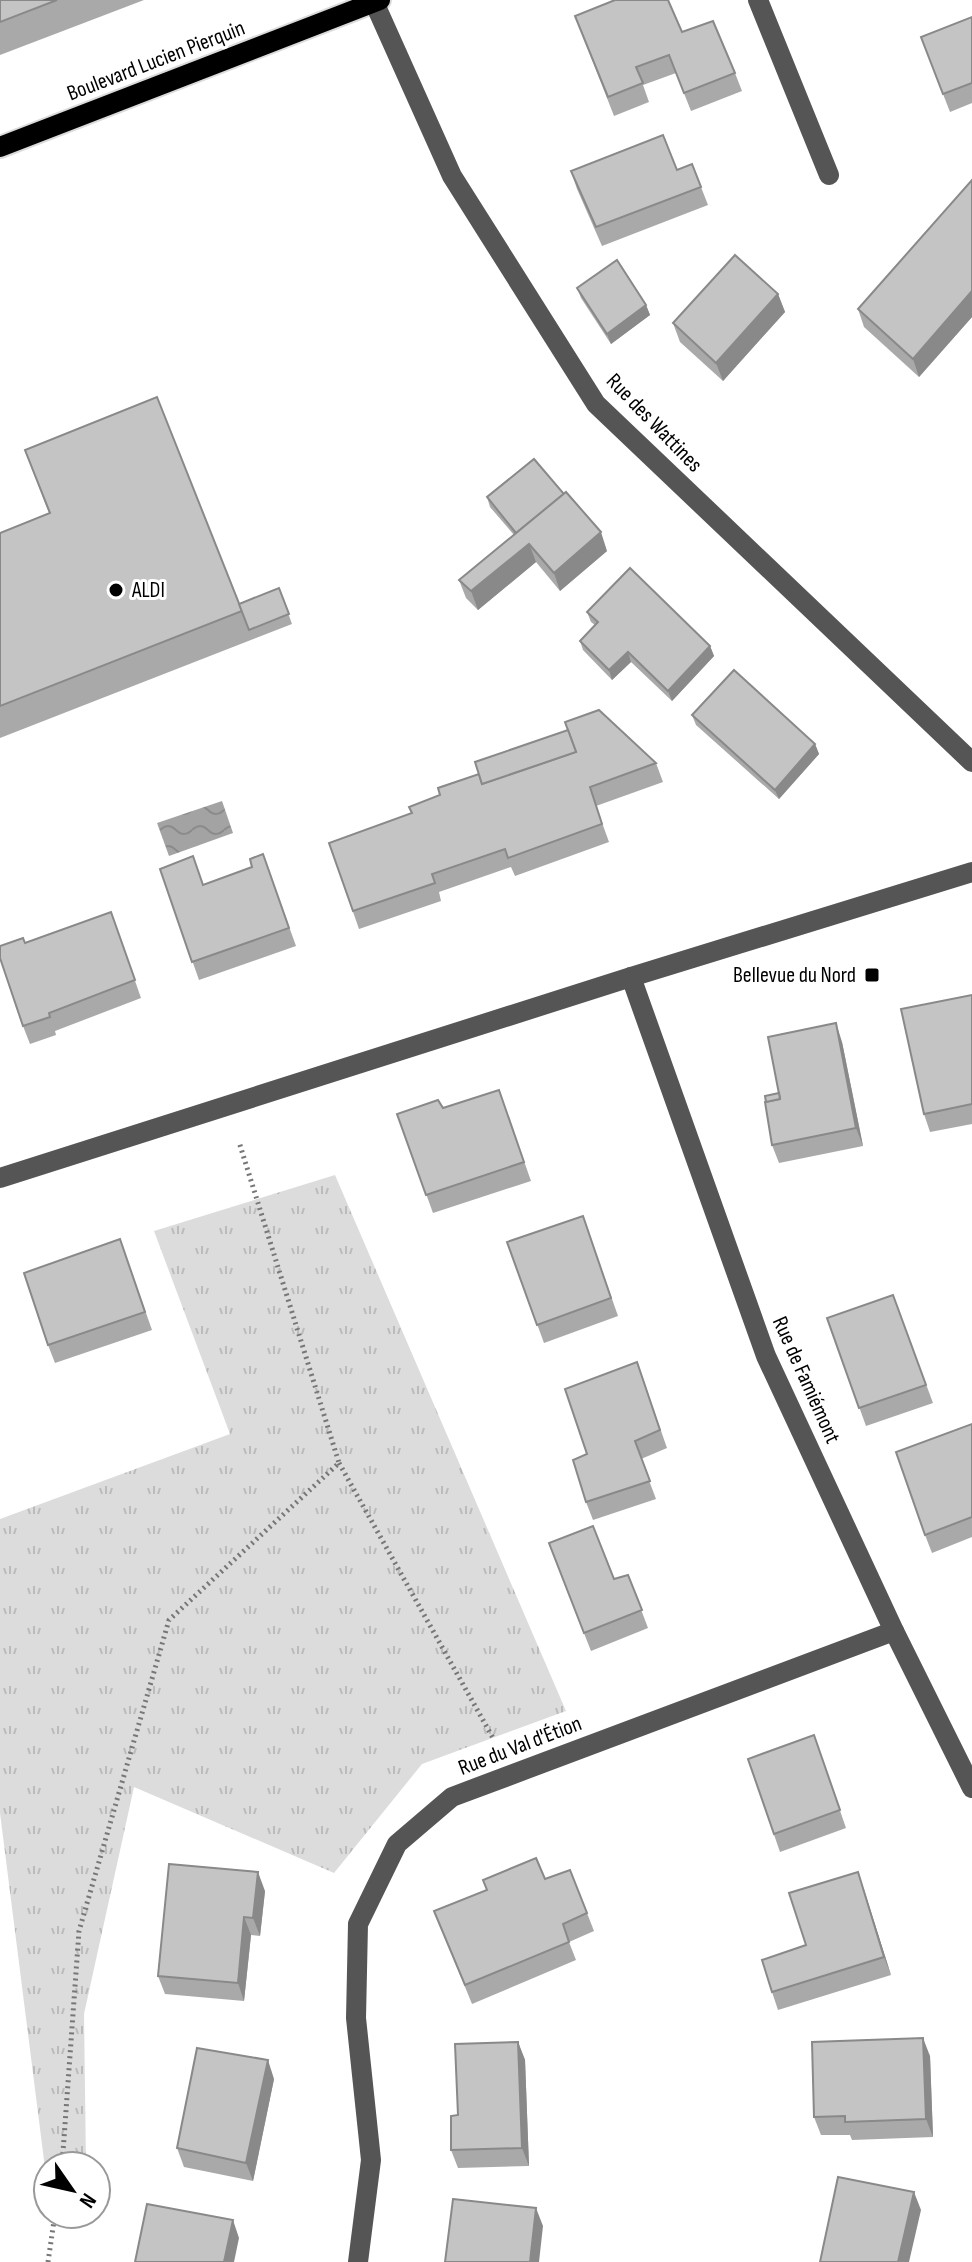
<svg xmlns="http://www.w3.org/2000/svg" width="972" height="2262" font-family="'Sofia Sans Condensed',sans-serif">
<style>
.grass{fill:url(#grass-tufts)}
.water{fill:url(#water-waves)}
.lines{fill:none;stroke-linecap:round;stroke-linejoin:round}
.major-casing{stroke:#dbdbdb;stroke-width:24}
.path{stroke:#777;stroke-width:5;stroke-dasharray:2 4;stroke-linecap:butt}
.minor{stroke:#555;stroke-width:20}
.major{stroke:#000;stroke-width:20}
.wall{fill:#a9a9a9}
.shaded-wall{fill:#898989}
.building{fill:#c4c4c4;stroke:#898989;stroke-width:2}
.poi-dot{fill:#000;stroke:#fff;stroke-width:3}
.labels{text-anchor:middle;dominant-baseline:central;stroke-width:6;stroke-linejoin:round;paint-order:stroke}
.street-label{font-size:22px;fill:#000;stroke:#fff}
.poi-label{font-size:22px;fill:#000;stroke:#fff;text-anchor:start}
</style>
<defs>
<pattern id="grass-tufts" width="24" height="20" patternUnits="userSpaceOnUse" patternTransform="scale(2)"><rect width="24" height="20" fill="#dcdcdc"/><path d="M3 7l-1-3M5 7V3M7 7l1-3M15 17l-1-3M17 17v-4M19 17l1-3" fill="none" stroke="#bbb"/></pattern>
<pattern id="water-waves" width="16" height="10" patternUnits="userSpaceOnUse" patternTransform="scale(2)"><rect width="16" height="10" fill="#a3a3a3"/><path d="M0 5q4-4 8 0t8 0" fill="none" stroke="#8b8b8b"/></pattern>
</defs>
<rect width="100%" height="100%" fill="#fff"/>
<!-- grass -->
<path class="grass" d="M335,1175l231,536 -144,53 -88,109 -200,-86 -50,227 2,152h-38l-3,2 -45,-355v-294l230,-85 -76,-203z"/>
<!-- water -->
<path class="water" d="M222,801l11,32 -64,23 -12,-33z"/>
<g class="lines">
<defs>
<path id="major" d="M0,147l380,-147"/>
</defs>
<!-- major casing -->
<use href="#major" class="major-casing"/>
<!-- path -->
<g class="path">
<path d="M339,1463l154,275"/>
<path d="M62,2166l17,-235 90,-311 170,-157 -100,-321"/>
<path d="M48,2262l7,-48"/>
</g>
<!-- minor -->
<g class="minor">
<path d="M758,0l71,175"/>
<path d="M374,2l78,174 144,228 376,358"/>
<path d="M631,977l135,379 128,275 78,157"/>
<path d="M0,1178l631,-201 341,-105"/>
<path d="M358,2262l13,-102 -15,-142 2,-94 39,-80 55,-47 442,-166"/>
</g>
<!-- major -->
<use href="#major" class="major"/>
</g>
<!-- wall -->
<g class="wall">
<path d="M0,0h144l-144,55z"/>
<path d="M972,17v86l-22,9 -29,-75z"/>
<path d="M682,32l53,41 7,18 -51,20 -15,-38 -33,12 6,17 -35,14 -32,-82z"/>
<path d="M692,164l16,41 -106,41 -25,-57 -6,-18 106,-1z"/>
<path d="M972,180v137l-53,60 -55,-50 -6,-18z"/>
<path d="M577,288l69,17 4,10 -39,29 -30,-46z"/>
<path d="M778,294l7,18 -62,69 -43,-39 -7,-19z"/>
<path d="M25,450l214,154 40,-16 13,36 -292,114v-205l49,-20z"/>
<path d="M487,497l120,54 -47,40 -24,-29 -58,48 -12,-12 -7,-18 55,-45 -24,-28z"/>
<path d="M587,612l123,34 4,10 -42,45 -41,-39 -19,18 -29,-30 -3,-9 15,-16 -4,-3z"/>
<path d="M692,715l123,29 4,10 -40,45 -83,-74z"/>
<path d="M656,763l7,19 -67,24 13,36 -94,34 -4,-9 -72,25 2,9 -82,28 -30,-86z"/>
<path d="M263,854l33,92 -97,34 -39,-111 43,16 49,-18z"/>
<path d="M111,912l30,86 -86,33 1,4 -26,9 -7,-18 2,-83z"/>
<path d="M972,995v129l-42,8 -6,-18z"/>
<path d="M842,1042l21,104 -84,17 -7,-18 7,-52z"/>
<path d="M499,1090l32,91 -98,32 -36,-99 46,-6z"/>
<path d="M583,1216l35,100 -74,27 -37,-101z"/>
<path d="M120,1239l32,91 -97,33 -7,-18z"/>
<path d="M893,1295l40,108 -67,23 -39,-108z"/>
<path d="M637,1362l30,86 -26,11 15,40 -63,21 -7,-18 1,-48z"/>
<path d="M972,1424v113l-40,16 -7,-18z"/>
<path d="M556,1562l58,17 14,-4 20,53 -57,23z"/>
<path d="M814,1735l32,93 -66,24 -32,-93z"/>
<path d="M545,1879l42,34 7,18 -25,11 7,18 -104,44 -38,-93z"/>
<path d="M864,1890l27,85 -113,35 -6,-18 34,-47z"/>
<path d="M265,1891l-5,45 -9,-1 -7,66 -79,-7 -7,-18z"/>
<path d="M518,2042l7,18 4,106 -71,2 -7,-18 7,-35z"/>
<path d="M930,2056l3,81 -81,3 -2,-5h-29l-7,-18z"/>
<path d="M274,2079l-21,102 -69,-14 -7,-19z"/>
</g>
<!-- shaded-wall -->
<g class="shaded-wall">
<path d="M972,291v26l-53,60 -6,-18z"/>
<path d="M778,294l7,18 -62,69 -7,-18z"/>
<path d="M646,305l4,10 -39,29 -4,-10z"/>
<path d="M573,510l-43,36 6,16 -58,48 -7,-19 54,-44z"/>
<path d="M601,532l6,19 -47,40 -6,-18z"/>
<path d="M710,646l4,10 -42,45 -4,-10z"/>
<path d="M628,652l3,10 -19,18 -3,-10z"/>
<path d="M815,744l4,10 -40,45 -4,-9z"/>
<path d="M836,1023l6,19 21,104 -7,-18z"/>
<path d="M258,1872l7,19 -5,45 -7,-18z"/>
<path d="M858,1872l6,18 27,85 -7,-18z"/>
<path d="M244,1917l7,18 -7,66 -6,-18z"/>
<path d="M923,2038l7,18 3,81 -7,-18z"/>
<path d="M518,2042l7,18 4,106 -7,-18z"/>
<path d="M268,2060l6,19 -21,102 -7,-18z"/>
<path d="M914,2192l7,18 -12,52h-11z"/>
<path d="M536,2208l7,18 -4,36h-9z"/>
<path d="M233,2220l6,18 -5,24h-10z"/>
</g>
<!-- building -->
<g class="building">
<path d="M0,0h57l-57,22z"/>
<path d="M615,0h53l14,32 31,-11 22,52 -51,20 -15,-38 -33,12 7,16 -35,14 -33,-81z"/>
<path d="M972,17v66l-29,11 -22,-57z"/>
<path d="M663,135l14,35 15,-6 9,23 -105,40 -25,-56z"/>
<path d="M972,180v111l-59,68 -55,-50z"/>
<path d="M735,255l43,39 -62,69 -43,-40z"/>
<path d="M617,260l29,45 -39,29 -30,-46z"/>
<path d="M157,397l85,214 -242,95v-173l50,-20 -25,-63z"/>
<path d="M534,459l30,35 -48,39 -29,-36z"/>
<path d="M566,492l35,40 -47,41 -25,-29 -58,47 -12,-11z"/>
<path d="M630,568l80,78 -42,45 -40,-39 -19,18 -29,-29 18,-19 -11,-10z"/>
<path d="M279,588l10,26 -40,16 -10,-26z"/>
<path d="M734,670l81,74 -40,46 -83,-75z"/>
<path d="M599,710l57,53 -66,24 12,37 -94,34 -3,-9 -73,25 3,9 -82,28 -24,-68 83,-30 -3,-6 31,-12 -2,-7 41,-14 3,10 94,-32 -11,-30z"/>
<path d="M568,730l8,22 -94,32 -7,-22z"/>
<path d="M263,854l26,74 -97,34 -32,-93 33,-13 10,29 49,-18 -2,-8z"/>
<path d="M111,912l24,68 -86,33 1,4 -27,9 -23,-68v-12l23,-8 2,5z"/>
<path d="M972,995v109l-48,10 -23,-105z"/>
<path d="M836,1023l20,105 -84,17 -7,-43 15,-3 -12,-62z"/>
<path d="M499,1090l25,72 -98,33 -29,-81 41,-14 5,8z"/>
<path d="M779,1093l1,6 -14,3 -1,-6z"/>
<path d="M583,1216l28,82 -74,27 -30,-83z"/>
<path d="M120,1239l25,73 -97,33 -24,-72z"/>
<path d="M893,1295l33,90 -67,23 -32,-90z"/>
<path d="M637,1362l23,68 -25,11 15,40 -64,21 -13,-42 14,-6 -22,-65z"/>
<path d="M972,1424v93l-47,18 -29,-83z"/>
<path d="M593,1526l21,53 14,-4 14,35 -58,23 -35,-90z"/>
<path d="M814,1735l26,75 -66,24 -26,-75z"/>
<path d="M536,1858l9,21 25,-9 17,43 -24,11 6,18 -104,43 -31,-74 53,-21 -4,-10z"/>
<path d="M169,1864l89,8 -5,46 -9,-1 -6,66 -80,-7z"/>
<path d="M858,1872l26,85 -112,35 -10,-32 44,-15 -17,-52z"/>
<path d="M923,2038l3,81 -81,3v-6l-31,1 -2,-75z"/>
<path d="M518,2042l4,106 -71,2v-34l7,-1 -3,-71z"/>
<path d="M197,2048l71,12 -22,103 -69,-15z"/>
<path d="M838,2177l76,15 -16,70h-78z"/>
<path d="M453,2199l83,9 -6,54h-85z"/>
<path d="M147,2204l86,16 -9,42h-89z"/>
</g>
<!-- markers -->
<g class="poi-dot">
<circle cx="116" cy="590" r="8"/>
<rect x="864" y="967" width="16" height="16" rx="4"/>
</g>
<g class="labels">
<!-- street labels -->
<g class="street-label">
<text transform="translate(156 61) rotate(-21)">Boulevard Lucien Pierquin</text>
<text transform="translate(654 423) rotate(46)">Rue des Wattines</text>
<text transform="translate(806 1380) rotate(66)">Rue de Famiémont</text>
<text transform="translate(520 1746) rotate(-21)">Rue du Val d'Étion</text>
</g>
<!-- poi labels -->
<g class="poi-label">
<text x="132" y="590">ALDI</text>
<text x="856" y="975" text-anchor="end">Bellevue du Nord</text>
</g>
</g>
<!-- north arrow -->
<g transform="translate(72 2190) rotate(124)"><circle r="38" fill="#ffffff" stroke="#999999" stroke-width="2"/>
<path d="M0-6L14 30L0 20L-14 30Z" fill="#000000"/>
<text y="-12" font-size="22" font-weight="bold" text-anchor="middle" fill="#000000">N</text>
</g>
</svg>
